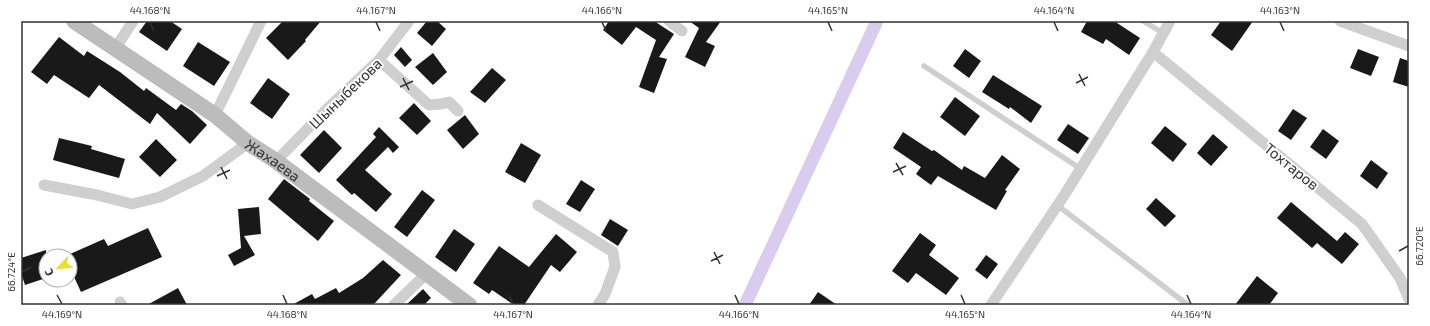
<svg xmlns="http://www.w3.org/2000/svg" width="1430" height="326" font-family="'Exo 2',sans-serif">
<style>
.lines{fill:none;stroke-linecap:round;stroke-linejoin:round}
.canal{stroke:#daccee;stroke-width:13}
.building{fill:#191919}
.lane{stroke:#cfcfcf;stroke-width:5.5}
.street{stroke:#cfcfcf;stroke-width:11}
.secondary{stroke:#bcbcbc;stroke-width:16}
.ticks{fill:none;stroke:#323232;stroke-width:1.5}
.labels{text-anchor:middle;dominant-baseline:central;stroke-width:4;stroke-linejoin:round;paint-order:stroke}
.street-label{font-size:15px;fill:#323232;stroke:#fff}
.neatline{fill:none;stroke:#323232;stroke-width:1.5}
.ticks-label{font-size:10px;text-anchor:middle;fill:#323232}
</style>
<rect width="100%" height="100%" fill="#fff"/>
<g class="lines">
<!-- canal -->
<path class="canal" d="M745,305l132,-284"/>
</g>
<!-- building -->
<g class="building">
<path d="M147,21h23l12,8 -15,22 -28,-19z"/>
<path d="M283,21h38l-16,19 1,1 -18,19 -22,-22z"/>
<path d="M427,21h10l9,8 -14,17 -15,-13z"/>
<path d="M609,21h45l20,13 -15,23 8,2 -13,34 -15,-6 17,-47 -20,-13 -14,18 -19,-15z"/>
<path d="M689,21h32l-15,21 9,4 -10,21 -20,-10 14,-29z"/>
<path d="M1087,21h27l26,17 -11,17 -23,-16 -3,5 -22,-12z"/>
<path d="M1221,21h32l-21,30 -21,-16z"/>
<path d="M59,37l25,19 3,-5 33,21 24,19 2,-3 30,22 5,-6 11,7 15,14 -17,19 -33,-31 -7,11 -51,-39 -10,13 -35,-23 -7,9 -16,-12z"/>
<path d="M198,42l32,20 -16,24 -31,-20z"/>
<path d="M401,47l11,13 -7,7 -11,-12z"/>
<path d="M965,49l16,12 -12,17 -16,-12z"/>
<path d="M1358,49l21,8 -8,19 -21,-8z"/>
<path d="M433,53l14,19 -14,13 -18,-18z"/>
<path d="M1400,58l9,3v26l-16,-5z"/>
<path d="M492,68l14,12 -21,23 -15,-11z"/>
<path d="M993,75l49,31 -11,17 -21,-16 -1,2 -27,-17z"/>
<path d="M268,78l22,16 -18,25 -22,-16z"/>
<path d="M955,97l25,19 -15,20 -25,-19z"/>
<path d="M414,103l17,18 -14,14 -18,-17z"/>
<path d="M1293,109l14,9 -16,22 -13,-9z"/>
<path d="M465,115l14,19 -16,15 -16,-19z"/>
<path d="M1068,124l21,14 -11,16 -21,-14z"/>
<path d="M1165,126l22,18 -14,18 -22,-19z"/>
<path d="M379,127l20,20 -6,6 -5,-6 -23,23 27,24 -16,18 -22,-19 -2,2 -16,-15 40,-43 -3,-3z"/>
<path d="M1323,129l16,12 -13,18 -16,-12z"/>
<path d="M324,130l18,18 -23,25 -19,-18z"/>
<path d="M903,132l29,19 2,-1 28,20 2,-4 21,12 17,-23 18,14 -15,21 2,1 -11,19 -58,-34 -7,9 -15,-11 5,-7 -28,-19z"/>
<path d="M1213,134l15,13 -17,19 -14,-13z"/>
<path d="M59,138l33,8 -1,3 34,10 -6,19 -66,-18z"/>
<path d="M156,139l21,21 -17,17 -21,-20z"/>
<path d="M521,143l20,12 -16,28 -20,-11z"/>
<path d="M1371,160l17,13 -11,16 -17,-13z"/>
<path d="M284,179l26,20 -1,2 25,20 -16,20 -50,-42z"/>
<path d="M581,180l14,9 -15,23 -14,-8z"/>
<path d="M422,190l13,10 -28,37 -13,-10z"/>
<path d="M1156,198l20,18 -11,11 -19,-18z"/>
<path d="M1291,202l46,39 8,-9 14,12 -17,20 -25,-21 -5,5 -35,-30z"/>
<path d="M259,207l2,27 -17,2 11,19 -21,11 -6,-11 13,-7 -3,-39z"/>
<path d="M610,219l18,11 -10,16 -17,-11z"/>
<path d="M148,228l14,29 -81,35 -11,-24v-14l34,-15 4,7z"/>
<path d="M454,229l21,15 -19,28 -21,-15z"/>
<path d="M920,233l16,12 -7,10 30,23 -13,17 -30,-22 -8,10 -16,-12z"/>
<path d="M556,234l21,18 -17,20 -9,-7 -27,40h-10l-22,-15 -3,4 -16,-11 26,-37 30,21z"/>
<path d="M46,250v28l-21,7 -4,-12v-15z"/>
<path d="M986,255l12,9 -11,15 -12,-9z"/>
<path d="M383,260l18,15 -26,28 -4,2h-79l20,-11 3,5 21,-11 3,5 24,-15z"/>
<path d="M1257,276l21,17 -9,12h-34z"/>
<path d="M178,288l9,17h-40z"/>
<path d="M423,289l8,9 -7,7h-18z"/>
<path d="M818,292l19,13h-28z"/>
</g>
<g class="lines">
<!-- lane -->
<g class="lane">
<path d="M1143,21l20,12"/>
<path d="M924,66l157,103"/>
<path d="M1057,205l131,100"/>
</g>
<!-- street -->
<g class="street">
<path d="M669,21l13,10"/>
<path d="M1340,21l69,25"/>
<path d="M115,49l18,-28"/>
<path d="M1153,52l17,-31"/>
<path d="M379,60l50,45 12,-1 8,-2 9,9"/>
<path d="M215,115l46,-94"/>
<path d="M276,161l51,-52 52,-49 30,-39"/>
<path d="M44,185l53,10 35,9 28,-7 43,-21 45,-33"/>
<path d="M538,205l75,47 2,15 -10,27 -7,11"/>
<path d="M120,302l2,3"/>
<path d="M394,305l32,-31"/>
<path d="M991,305l74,-111 88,-142 209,172 38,54 9,21"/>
</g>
<!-- secondary -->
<path class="secondary" id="s1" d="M74,21l141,94 33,28 28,18 193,144"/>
</g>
<!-- ticks -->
<path class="ticks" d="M150,22l4,9M376,22l4,9M602,22l4,9M828,22l4,9M1054,22l4,9M1280,22l4,9M1079,74l6,12M403,78l6,12M1076,83l12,-6M400,87l13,-6M896,163l7,12M221,167l6,12M893,172l13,-6M217,176l13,-6M1399,251l9,-5M714,252l6,12M711,261l12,-6M22,272l9,-5M57,295l5,9M283,295l4,9M509,295l4,9M735,295l4,9M961,295l4,9M1187,295l4,9"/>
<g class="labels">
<!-- street labels -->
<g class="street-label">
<text transform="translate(345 93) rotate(-44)">Шыныбекова</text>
<text stroke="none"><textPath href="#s1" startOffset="243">Жахаева</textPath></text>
<text transform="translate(1292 166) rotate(39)">Тохтаров</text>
</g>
</g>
<!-- border -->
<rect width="1430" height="326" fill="none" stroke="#ffffff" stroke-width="44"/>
<!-- north arrow -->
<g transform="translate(58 268) rotate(244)"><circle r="19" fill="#ffffff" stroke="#adadad"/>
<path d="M0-3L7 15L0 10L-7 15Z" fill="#e9e033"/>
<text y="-6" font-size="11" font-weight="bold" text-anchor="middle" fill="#323232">С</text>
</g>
<rect x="22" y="22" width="1386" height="282" class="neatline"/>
<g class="ticks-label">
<text x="150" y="14">44.168°N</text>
<text x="376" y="14">44.167°N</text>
<text x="602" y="14">44.166°N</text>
<text x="828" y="14">44.165°N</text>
<text x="1054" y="14">44.164°N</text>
<text x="1280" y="14">44.163°N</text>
<text transform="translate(1419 246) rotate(-90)" y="4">66.720°E</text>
<text transform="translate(11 272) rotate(-90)" y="4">66.724°E</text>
<text x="62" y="318">44.169°N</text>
<text x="287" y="318">44.168°N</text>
<text x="513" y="318">44.167°N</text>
<text x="739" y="318">44.166°N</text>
<text x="965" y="318">44.165°N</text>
<text x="1191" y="318">44.164°N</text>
</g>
</svg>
